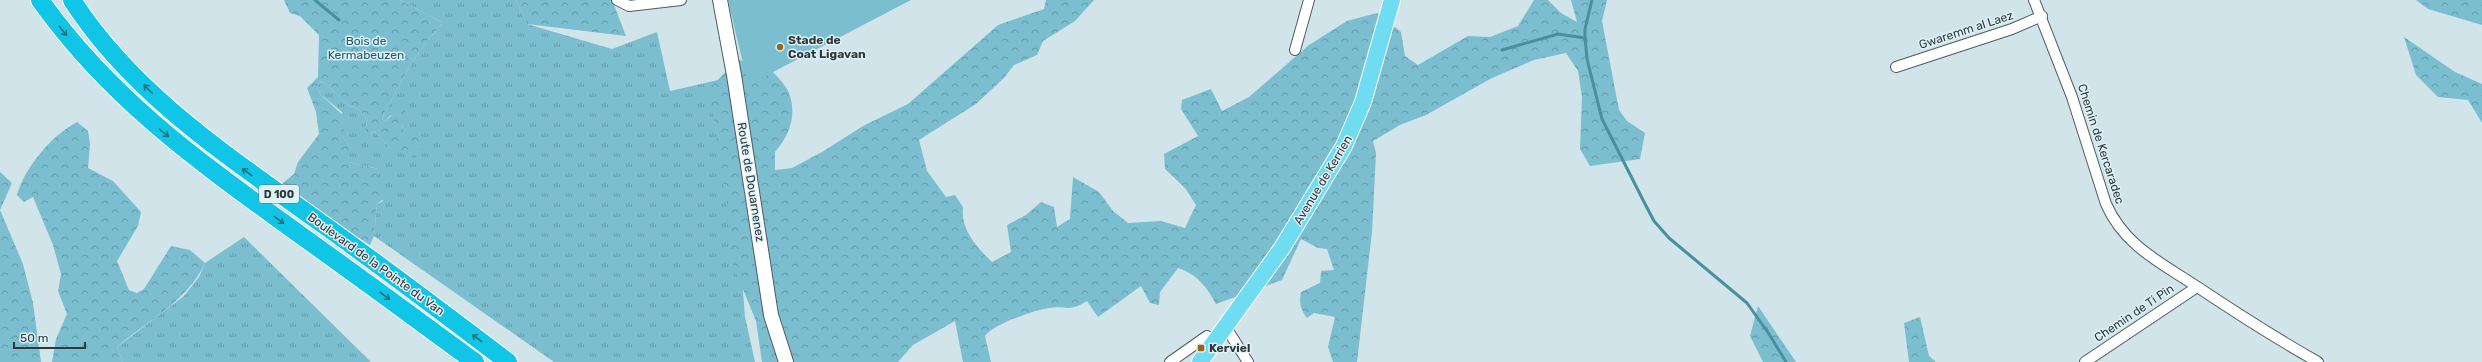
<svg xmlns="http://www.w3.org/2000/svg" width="2482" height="362" font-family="Rubik,sans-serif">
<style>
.grass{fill:url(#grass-tufts)}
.forest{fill:url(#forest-crowns)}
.green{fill:#7bbed0}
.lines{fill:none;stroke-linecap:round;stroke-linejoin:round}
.stream{stroke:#488fa0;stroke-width:3}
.street-casing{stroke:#4d5e63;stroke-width:12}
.secondary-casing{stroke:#4d5e63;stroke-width:16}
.primary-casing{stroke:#fff;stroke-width:18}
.highway-casing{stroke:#fff;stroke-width:20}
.street{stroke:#fff;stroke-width:10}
.secondary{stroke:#fff;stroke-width:14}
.primary{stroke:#70dcf1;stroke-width:16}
.highway{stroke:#11c5e7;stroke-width:18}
.oneway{stroke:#24707f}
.poi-dot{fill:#9c6320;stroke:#def2f7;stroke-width:1.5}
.labels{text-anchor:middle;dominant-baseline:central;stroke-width:3;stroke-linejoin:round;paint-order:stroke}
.shield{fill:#def2f7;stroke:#647073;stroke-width:1}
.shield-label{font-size:11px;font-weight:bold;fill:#30383a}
.street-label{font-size:12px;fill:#30383a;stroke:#def2f7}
.poi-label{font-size:12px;font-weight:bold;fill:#30383a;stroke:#def2f7;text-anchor:start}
.park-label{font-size:12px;fill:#215b69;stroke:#def2f7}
</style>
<defs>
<pattern id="grass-tufts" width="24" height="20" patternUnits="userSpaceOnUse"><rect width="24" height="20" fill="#7bbed0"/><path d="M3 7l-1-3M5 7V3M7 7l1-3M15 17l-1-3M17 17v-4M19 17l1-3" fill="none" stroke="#659baa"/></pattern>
<pattern id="forest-crowns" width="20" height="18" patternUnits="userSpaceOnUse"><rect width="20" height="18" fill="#7bbed0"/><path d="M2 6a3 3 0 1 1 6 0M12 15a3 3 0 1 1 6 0" fill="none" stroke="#659baa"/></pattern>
</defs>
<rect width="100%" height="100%" fill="#d1e4ea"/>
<!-- grass -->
<g class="grass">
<path d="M400,0h116l11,24 85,25 45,-17 13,59 57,-13 18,239 10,45h-201l-180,-126 3,-32 6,-3 -5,-15v-17l-29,-7v-16l-6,-9 -1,-25 -22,-18 -3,-7 5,-6 26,24 10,4 10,10 -3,9 6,5 3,-2 16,17 14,-13 -2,-11 -11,-9 -7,7 -2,-3c17,-34 34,-69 61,-96z"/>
<path d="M244,237l127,125h-248l-6,-15 67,-51 15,-19 6,-14z"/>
</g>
<!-- forest -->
<g class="forest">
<path d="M284,0h116l43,23c-27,27 -44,62 -61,96l2,3 12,-10 9,-2 2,10 -5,4 2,10 14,3 5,14 -9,7 -24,-10 -16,-17 -5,3 -3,-2 -1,-4 3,-9 -10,-10 -10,-4 -26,-24 -5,6 3,7 25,23 -2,20 6,9v16l29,7v17l7,3 1,8 -9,7 -3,32 -4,9 -91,-59 15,-12 4,-12 21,-28 -3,-22 -9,-24 11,-11 1,-42 -19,-19 -10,-3z"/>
<path d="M516,0h96l14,36 -99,-12z"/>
<path d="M1046,0h48l-19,21 -32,20 -6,14 -23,10 -10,13 -28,26 -57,36 8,31 19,26 9,-2 8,12c-3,22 14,41 29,55l19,-10 -4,-27 19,-10 15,-13 13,5 3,20 13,-8 3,-42 26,15 14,19 15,12 33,-2 24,7 11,-23 -11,-17 -20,-19 -1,-15 34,-18 -17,-27 1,-9 29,-11 11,22 27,-14 60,-52 38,-24 30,-8 24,19 4,24 13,9 50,-29 22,1 28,-11 16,-26h14l13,13 16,9 -6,-22h36l-5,21 17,89 8,11 18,12 -5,26 -50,7 -10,-17 2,-52 -4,-26 -12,-18 -32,7 -42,18 -66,37 -26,10 -27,16 3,12 -4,79 -15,130h-24l-5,-15 7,-30 -21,-4 -7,5c-7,-10 -8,-14 -6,-26l19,-9 1,-12 13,-1 -7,-21 -9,-1 -17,-9 -19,41 -66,24c-10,-18 -18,-29 -38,-36l-18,24 -1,13 -9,-2 -9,-17 -43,31 -11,-16c-20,12 -18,4 -38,7 -14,2 -56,16 -64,28l6,26h-28l-8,-41 -42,24 -15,17h-136l-6,-41 -25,-61 -5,-61 -17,-110 29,-30 17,9 11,-4c6,8 19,19 23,29 8,22 1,42 -14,59v18l17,-2 30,-16 41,-26 45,-22 90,-79 46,-16z"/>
<path d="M2416,0h66v25l-54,-16z"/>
<path d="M2404,37l51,35 27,12v39l-14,-23 -30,-3 -22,-22z"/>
<path d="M77,122l11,9 2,13 -2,24 25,13 28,31 -3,14 -21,35 12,29 8,3 7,-4 27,-43 19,4 15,13c-18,39 -57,57 -88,84l6,15h-71l4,-23 11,-25 -9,-23 3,-17 -8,-29 -20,-48 -9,5 -7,-7c8,-28 35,-60 60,-73z"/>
<path d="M0,172l12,11 -12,27 23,54 10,39 8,59h-41z"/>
<path d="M1758,306l38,56h-33l-13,-26z"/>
<path d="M1920,317l9,39 7,6h-27l-5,-39z"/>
</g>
<!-- green -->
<path class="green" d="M728,0h183l-163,85z"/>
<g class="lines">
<!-- stream -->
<g class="stream">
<path d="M315,0l24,20"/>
<path d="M1592,0l-7,29v9l2,21 15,60 42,83 10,19 15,17 78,65 22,31 17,28"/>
<path d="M1502,50l56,-16 27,4"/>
</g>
<defs>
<g id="street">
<path d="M617,0l12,6 52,-6"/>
<path d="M2034,0l38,97 34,107c19,43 56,59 93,84 39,26 78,51 119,74"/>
<path d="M1295,50l14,-50"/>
<path d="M1896,67l116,-38 30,-13"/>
<path d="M1225,326l23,36"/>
<path d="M1170,362l37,-26 8,5"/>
<path d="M2085,362l112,-75"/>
</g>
<path id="secondary" d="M720,0l14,75 37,240 15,47"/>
<path id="primary" d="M1200,362l82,-114 62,-102 19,-44 29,-102"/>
<g id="highway">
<path d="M40,0c71,100 161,163 259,234 59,42 117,85 176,128"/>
<path d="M72,0c62,96 159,158 249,223 63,45 125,92 187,139"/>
</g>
</defs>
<!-- street casing -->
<use href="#street" class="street-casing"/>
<!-- secondary casing -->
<use href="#secondary" class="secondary-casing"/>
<!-- primary casing -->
<use href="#primary" class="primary-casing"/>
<!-- highway casing -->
<use href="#highway" class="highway-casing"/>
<!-- street -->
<use href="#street" class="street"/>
<!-- secondary -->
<use href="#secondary" class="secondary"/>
<!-- primary -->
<use href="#primary" class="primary"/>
<!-- highway -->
<use href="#highway" class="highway"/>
</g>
<!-- one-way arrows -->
<defs><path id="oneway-shaft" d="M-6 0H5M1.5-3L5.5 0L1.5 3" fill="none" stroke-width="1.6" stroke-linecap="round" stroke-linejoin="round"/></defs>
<g class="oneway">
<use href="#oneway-shaft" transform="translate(63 31) rotate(52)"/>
<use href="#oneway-shaft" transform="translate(148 89) rotate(-135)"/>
<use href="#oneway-shaft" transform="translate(164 133) rotate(39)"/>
<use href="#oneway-shaft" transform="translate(247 172) rotate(-143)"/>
<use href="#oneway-shaft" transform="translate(279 220) rotate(36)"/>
<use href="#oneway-shaft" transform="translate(385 296) rotate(36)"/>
<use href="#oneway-shaft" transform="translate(477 338) rotate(-143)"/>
</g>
<!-- markers -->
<g class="poi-dot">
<circle cx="780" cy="47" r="4"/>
<rect x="1197" y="344" width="8" height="8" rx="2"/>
</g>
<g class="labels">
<!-- shield labels -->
<rect class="shield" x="259" y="185" width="40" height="18" rx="3"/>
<g class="shield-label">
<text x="279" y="194">D 100</text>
</g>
<!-- street labels -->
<g class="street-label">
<text transform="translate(1966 30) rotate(-18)">Gwaremm al Laez</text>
<text transform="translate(2101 144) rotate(72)">Chemin de Kercaradec</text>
<text transform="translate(1323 180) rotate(-59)">Avenue de Kerrien</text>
<text transform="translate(751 182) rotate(81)">Route de Douarnenez</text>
<text transform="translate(376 264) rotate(36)">Boulevard de la Pointe du Van</text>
<text transform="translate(2134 313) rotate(-34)">Chemin de Ti Pin</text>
</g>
<!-- poi labels -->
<g class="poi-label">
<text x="788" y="40">Stade de<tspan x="788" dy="14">Coat Ligavan</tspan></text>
<text x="1209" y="348">Kerviel</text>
</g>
<!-- park labels -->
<g class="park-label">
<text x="366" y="41">Bois de<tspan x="366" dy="14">Kermabeuzen</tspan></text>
</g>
</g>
<!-- scale -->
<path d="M14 342v6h71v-6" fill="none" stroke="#30383a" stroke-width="2"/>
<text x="20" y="342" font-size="12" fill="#30383a" stroke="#def2f7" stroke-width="3" paint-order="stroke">50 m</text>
</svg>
